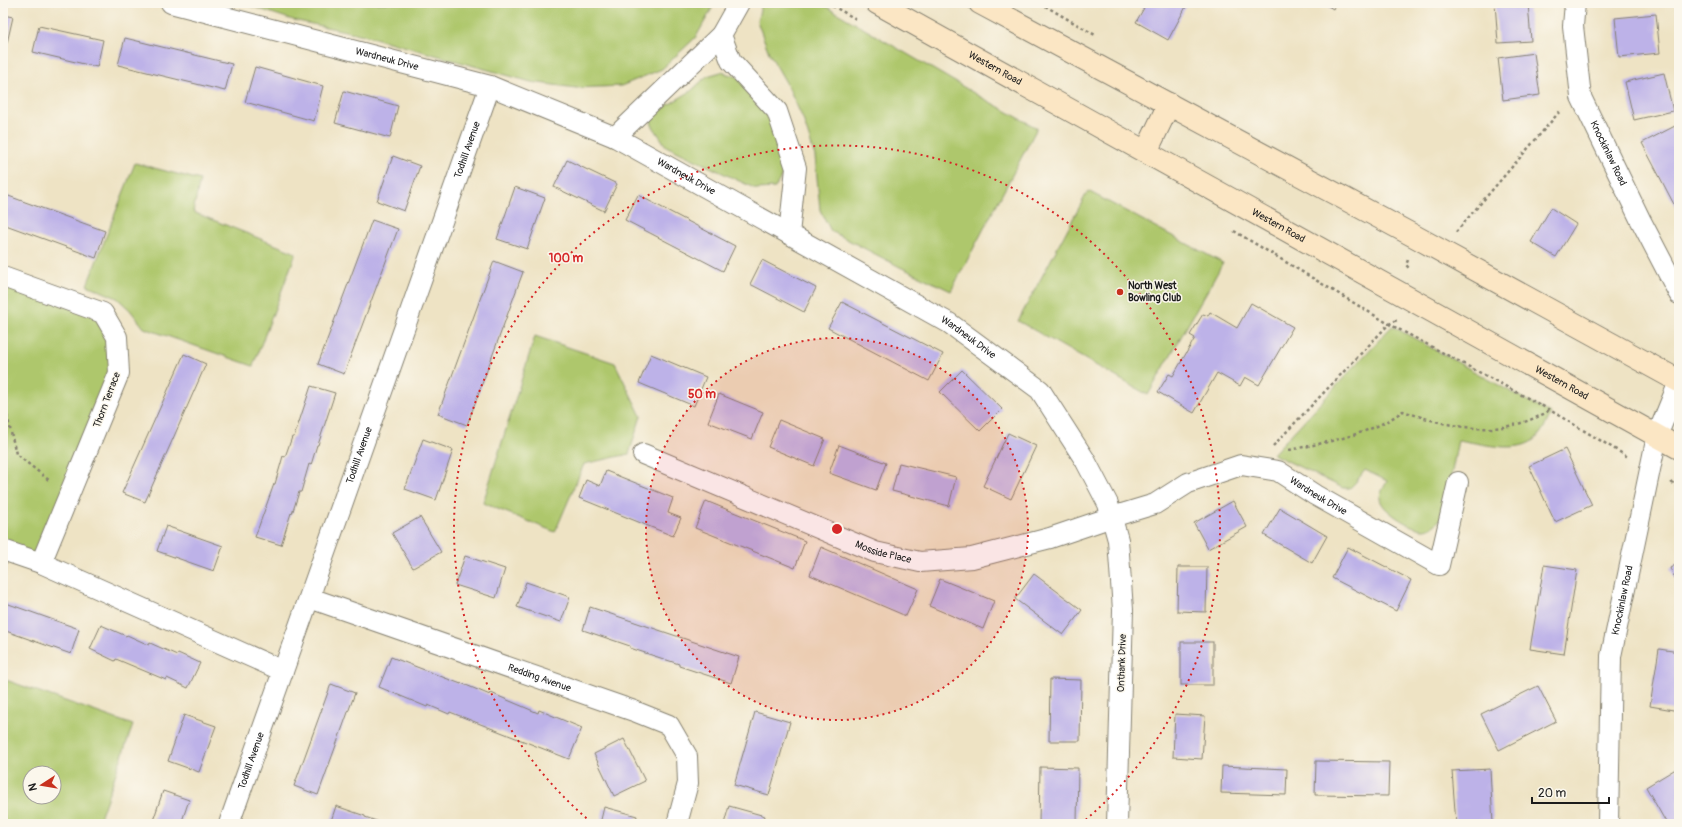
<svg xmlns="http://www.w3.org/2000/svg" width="1682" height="827" font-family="Pangolin,sans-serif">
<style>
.green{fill:#aec76c;stroke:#657244;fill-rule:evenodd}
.building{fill:#bdb2e8}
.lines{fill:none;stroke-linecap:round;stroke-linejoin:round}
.street-casing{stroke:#858070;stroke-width:22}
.secondary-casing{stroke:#858070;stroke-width:24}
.path{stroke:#858070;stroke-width:2.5;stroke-dasharray:3 3;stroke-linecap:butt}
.street{stroke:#fff;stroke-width:20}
.secondary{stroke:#fbe6c4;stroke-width:22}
.ring{fill:none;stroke:#d62828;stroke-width:2;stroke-dasharray:2 4}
.poi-dot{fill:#c8321e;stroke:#fbf7ec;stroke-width:1.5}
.labels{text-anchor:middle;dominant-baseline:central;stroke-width:3;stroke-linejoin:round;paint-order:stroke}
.street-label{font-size:10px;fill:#1c1c1c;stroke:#fbf7ec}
.poi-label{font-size:10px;font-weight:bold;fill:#1c1c1c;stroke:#fbf7ec;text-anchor:start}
.centre{fill:#d62828;stroke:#fbf7ec;stroke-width:2}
.ring-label{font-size:12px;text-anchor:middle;font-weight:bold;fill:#d62828;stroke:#fbf7ec;stroke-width:3;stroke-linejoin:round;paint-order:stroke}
</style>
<rect width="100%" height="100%" fill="#fbf7ec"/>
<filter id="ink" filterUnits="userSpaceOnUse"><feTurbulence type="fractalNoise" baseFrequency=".025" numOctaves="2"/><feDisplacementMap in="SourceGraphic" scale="8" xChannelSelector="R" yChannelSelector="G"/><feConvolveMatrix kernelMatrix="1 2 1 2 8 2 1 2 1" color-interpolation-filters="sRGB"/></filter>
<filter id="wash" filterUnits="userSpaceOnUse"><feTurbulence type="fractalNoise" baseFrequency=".012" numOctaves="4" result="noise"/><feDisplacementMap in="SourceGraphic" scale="16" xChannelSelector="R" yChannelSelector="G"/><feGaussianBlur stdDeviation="0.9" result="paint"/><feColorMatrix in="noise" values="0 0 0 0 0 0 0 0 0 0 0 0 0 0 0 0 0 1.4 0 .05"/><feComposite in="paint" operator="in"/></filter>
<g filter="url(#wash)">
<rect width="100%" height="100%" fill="#eee3c4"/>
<!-- green -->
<g class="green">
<path d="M241,3h474l-19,34 -34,32 -41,17 -45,2 -45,-6 -167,-47 -71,-15z"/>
<path d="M762,3h58l159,93 58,32 -86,163 -51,-24 -69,-36 -11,-21 -5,-54 -12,-37 -15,-33 -19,-33 -12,-32z"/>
<path d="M721,72l20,6 32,36 13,54 -11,20 -19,1 -90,-43 -14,-21 -2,-9 41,-25 16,-15z"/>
<path d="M135,163l65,17 -7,32 103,41 -43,113 -109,-38 -14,-18 -13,-12 -30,-13z"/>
<path d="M1088,191l135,72 -75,132 -130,-74z"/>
<path d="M3,283l95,35 15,20 1,30 -75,188 -36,-13z"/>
<path d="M1392,326l159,88c-5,9 -9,20 -17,26 -20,14 -54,3 -76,0l-13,68c-3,10 -9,20 -21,21 -11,1 -44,-19 -44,-31 0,-6 5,-12 7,-17l-22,-11 -10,13 -5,5h-7l-70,-34z"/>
<path d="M535,336l80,27 26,53 -12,38 -45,10 -29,68 -72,-29z"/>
<path d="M3,679l130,46 -35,99h-95zM30,773h24v24h-24z"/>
</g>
<g id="blocks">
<!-- building -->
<g class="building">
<path d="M1134,3h54l-20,37 -32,-18 8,-14z"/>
<path d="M1323,3h13l-3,6z"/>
<path d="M1495,3h33l3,38 -33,2z"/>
<path d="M1656,14l4,39 -41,4 -4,-39z"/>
<path d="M3,15l10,2 -6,26 -4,-1z"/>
<path d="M39,26l64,14 -6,27 -64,-15z"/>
<path d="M125,38l107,26 -7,27 -107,-26z"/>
<path d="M1534,53l6,42 -37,5 -5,-42z"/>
<path d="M255,67l68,19 -9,35 -69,-19z"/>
<path d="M1664,73l9,38 -39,9 -9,-38z"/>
<path d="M344,91l54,15 -8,32 -55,-15z"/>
<path d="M1675,126l4,7v79h-1l-36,-69z"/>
<path d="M393,156l27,10 -16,45 -27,-10z"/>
<path d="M567,160l50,24 -13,27 -50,-24z"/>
<path d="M515,187l30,11 -18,51 -30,-10z"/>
<path d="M3,194l102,37 -9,27 -93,-34z"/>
<path d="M638,195l97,51 -12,25 -98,-51z"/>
<path d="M1551,208l25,16 -20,33 -25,-15z"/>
<path d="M372,220l26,9 -54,145 -26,-10z"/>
<path d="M762,260l54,28 -12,24 -54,-28z"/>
<path d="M494,261l29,11 -56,153 -29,-11z"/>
<path d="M842,302l101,52 -14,27 -101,-53z"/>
<path d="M1251,303l42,24 -34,58 -14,-8 -5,9 -23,-13 -23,40 -36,-21 11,-18 4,2 22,-38 -5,-3 13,-21 5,2 2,-4 27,16z"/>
<path d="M184,354l22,10 -61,138 -23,-9z"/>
<path d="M651,354l55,23 -12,29 -55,-23z"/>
<path d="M962,370l40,39 -22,22 -40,-39z"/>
<path d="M311,386l24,7 -17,52h-1l-6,20 -2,-1 -8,28h-2l-7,22 -1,-1 -10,32 -26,-8 19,-53h1l8,-28 2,1 7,-20h2z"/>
<path d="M719,394l44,18 -11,27 -44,-17z"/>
<path d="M779,420l46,19 -11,27 -46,-19z"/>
<path d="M1008,433l28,13 -25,53 -28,-13z"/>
<path d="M423,439l30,11 -17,50 -31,-11z"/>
<path d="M839,445l47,18 -10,27 -47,-17z"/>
<path d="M1565,449l27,56 -37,17 -26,-56z"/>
<path d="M899,463l57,14 -7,29 -57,-15z"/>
<path d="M606,471l67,27 -5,15 13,5 -8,18 -94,-38 7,-18 14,6z"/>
<path d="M706,501l99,40 -10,27 -100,-40z"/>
<path d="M1233,501l14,26 -39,22 -14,-26z"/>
<path d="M1280,508l47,28 -15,27 -48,-28z"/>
<path d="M420,517l21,35 -28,16 -21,-35z"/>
<path d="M166,526l57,20 -9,25 -57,-20z"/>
<path d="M821,547l97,42 -12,27 -96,-41z"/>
<path d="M1348,547l63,33 -15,31 -64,-33z"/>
<path d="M465,556l40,13 -9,29 -41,-13z"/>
<path d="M1679,563v24l-9,-19z"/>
<path d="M1544,565l33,5 -13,84 -34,-5z"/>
<path d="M1178,567h29l-1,45 -29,-1z"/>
<path d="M1034,574l48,36 -19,25 -48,-36z"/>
<path d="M940,579l54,22 -11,28 -54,-23z"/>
<path d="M526,582l44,15 -9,25 -44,-15z"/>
<path d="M3,602l76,27 -8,25 -68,-24z"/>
<path d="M590,607l149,50 -8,26 -52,-17v-2l-49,-16v-2l-47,-16z"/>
<path d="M101,625l25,11 1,-1 22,10 1,-2 27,12 1,-2 22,10 -12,25 -21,-10 -1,2 -50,-21 -1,2 -25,-12z"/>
<rect x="1181" y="642" width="32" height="43"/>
<path d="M1659,649l20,3v59l-29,-5z"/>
<path d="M391,657l49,19 21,8v-1l29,12 1,-2 47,20 1,-3 43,18 -13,31 -119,-47 -1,2 -21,-9 -1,2 -48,-20z"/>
<path d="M1050,679l31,1 -1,61h-31z"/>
<path d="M331,684l24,9 -37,102 -24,-9z"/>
<path d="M1538,686l18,35 -57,29 -18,-36z"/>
<path d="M755,712l35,10 -21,73 -35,-10z"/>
<path d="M1175,714l30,2 -3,43 -29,-2z"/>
<path d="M184,715l32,11 -17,46 -31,-11z"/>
<path d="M624,739l21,42 -31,15 -20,-42z"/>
<path d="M1316,761l73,1 -1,34 -73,-1z"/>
<path d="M1222,766l65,3 -1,26 -65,-2z"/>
<path d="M1040,767l38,1 -1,56h-38z"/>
<path d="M1679,767v57h-12l-21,-37z"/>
<path d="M1490,769l3,55h-37l-4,-53z"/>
<path d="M163,791l26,9 -8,24h-29z"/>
<path d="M336,806l29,10v1l20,7h-55z"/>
<path d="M729,806l36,10 -2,8h-39z"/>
<path d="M604,807l33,9 -2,8h-35z"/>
</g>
</g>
</g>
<g filter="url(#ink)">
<use href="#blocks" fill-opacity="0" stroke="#858070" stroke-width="1"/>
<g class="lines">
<defs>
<g id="street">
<path id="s1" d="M171,3l319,83 125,51 334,186 91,67 45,70 23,44 10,36 5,70 -6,214"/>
<path id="s2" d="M1575,3l-2,23 8,71 59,122 39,75"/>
<path d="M721,35l10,26 46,50 19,57 -7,66"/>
<path d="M615,137l106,-102 18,-32"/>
<path d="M3,277l100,36 14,24 2,36 -78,190"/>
<path id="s3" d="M643,454l232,98 45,10 52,-4 78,-20 62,-21 43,-13 33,-21 53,-18 37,6 37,24 124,70 19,-83"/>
<path d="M3,550l38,13 242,108"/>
<path id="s4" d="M310,598l324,113 35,14 18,31 1,27 -11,41"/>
<path id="s5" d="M229,824l261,-738"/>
<path id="s6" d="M1608,824l3,-168 46,-220 22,-54"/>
</g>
<g id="secondary">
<path id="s7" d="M877,3l802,445"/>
<path d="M980,3l436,234 263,144"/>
<path d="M1146,152l23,-48"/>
</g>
</defs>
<!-- street casing -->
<use href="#street" class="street-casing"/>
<!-- secondary casing -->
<use href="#secondary" class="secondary-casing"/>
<!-- path -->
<g class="path">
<path d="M827,3l31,17"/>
<path d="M1040,3l55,32"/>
<path d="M1234,231l155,93 159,85 80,48"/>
<path d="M1456,232l105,-122"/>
<path d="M1408,260l-2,5 4,4"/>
<path d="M3,398l13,56 34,27"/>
<path d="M1273,446l116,-122 8,-4"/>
<path d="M1289,450c39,-8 81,-15 114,-39 49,17 95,28 144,1l2,-3"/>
<path d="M1671,482l8,5"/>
</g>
<!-- street -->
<use href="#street" class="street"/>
<!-- secondary -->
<use href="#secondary" class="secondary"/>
</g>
</g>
<!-- distance rings -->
<circle cx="837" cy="529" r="191" fill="#d62828" fill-opacity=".12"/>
<g class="ring">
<circle cx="837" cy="529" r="191"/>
<path d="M591 822A383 383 0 1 1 1083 822"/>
</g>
<!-- markers -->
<circle class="poi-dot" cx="1120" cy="292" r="4"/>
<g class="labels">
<!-- street labels -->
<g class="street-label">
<text stroke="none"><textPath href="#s1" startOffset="223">Wardneuk Drive</textPath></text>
<text stroke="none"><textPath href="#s7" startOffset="135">Western Road</textPath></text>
<text stroke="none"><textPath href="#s5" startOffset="715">Todhill Avenue</textPath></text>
<text stroke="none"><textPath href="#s2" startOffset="157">Knockinlaw Road</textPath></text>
<text stroke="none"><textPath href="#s1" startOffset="546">Wardneuk Drive</textPath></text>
<text stroke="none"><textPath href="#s7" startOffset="459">Western Road</textPath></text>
<text stroke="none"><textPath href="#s1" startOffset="871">Wardneuk Drive</textPath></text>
<text stroke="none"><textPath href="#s7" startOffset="783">Western Road</textPath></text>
<text transform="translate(107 400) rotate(-69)">Thorn Terrace</text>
<text stroke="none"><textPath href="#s5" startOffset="391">Todhill Avenue</textPath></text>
<text stroke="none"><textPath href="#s3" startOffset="721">Wardneuk Drive</textPath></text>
<text stroke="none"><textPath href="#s3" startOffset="260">Mosside Place</textPath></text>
<text stroke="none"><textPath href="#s6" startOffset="225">Knockinlaw Road</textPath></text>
<text transform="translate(1122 663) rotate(-88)">Onthank Drive</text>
<text stroke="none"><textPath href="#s4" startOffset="243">Redding Avenue</textPath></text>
<text stroke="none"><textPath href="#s5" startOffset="67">Todhill Avenue</textPath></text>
</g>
<!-- poi labels -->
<g class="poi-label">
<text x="1128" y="286">North West<tspan x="1128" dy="12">Bowling Club</tspan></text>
</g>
</g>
<circle cx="837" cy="529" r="6" class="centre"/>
<g class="ring-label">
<text x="566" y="262">100 m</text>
<text x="702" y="398">50 m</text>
</g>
<!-- margin -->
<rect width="1682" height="827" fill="none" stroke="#fbf7ec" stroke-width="16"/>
<!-- north arrow -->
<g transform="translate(42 785) rotate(258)"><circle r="19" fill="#fbf7ec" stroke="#a29f99"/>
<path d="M0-3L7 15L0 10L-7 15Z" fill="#c8321e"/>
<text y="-6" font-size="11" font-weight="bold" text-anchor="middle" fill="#1c1c1c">N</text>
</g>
<!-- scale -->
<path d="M1532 797v6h77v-6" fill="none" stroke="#1c1c1c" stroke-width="2"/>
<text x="1538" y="797" font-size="12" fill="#1c1c1c" stroke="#fbf7ec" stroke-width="3" paint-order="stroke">20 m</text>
</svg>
